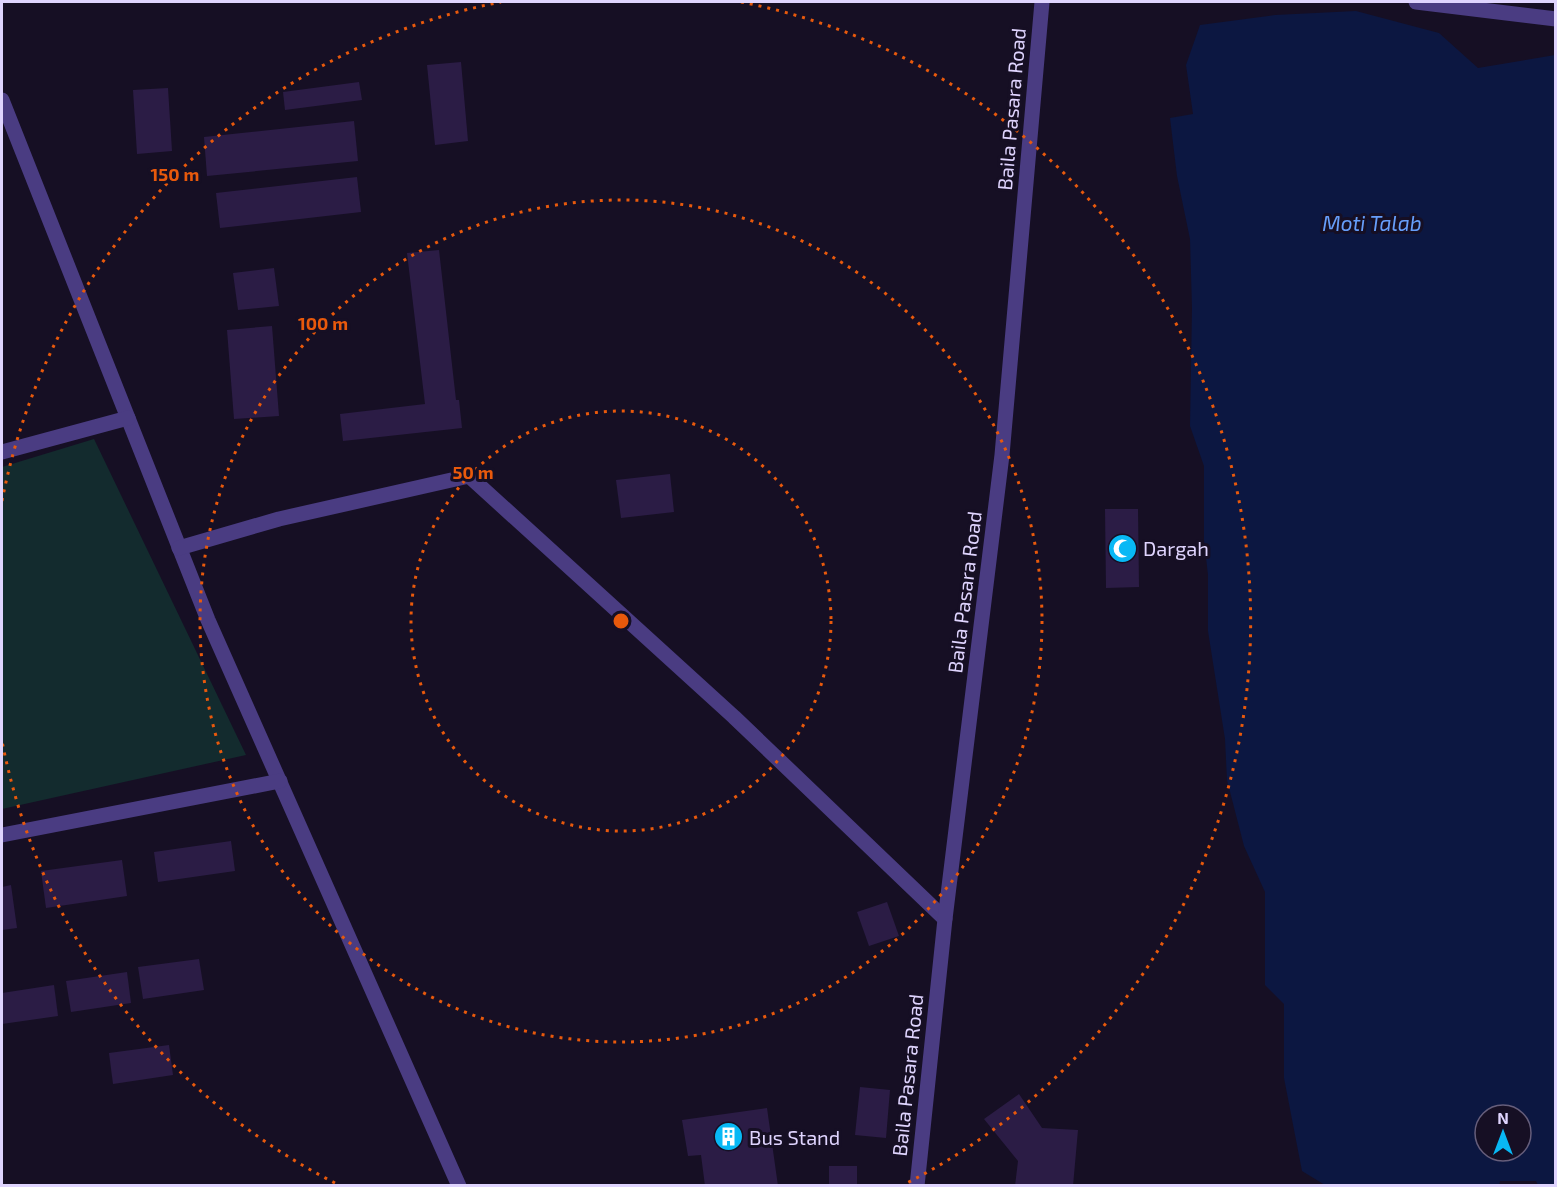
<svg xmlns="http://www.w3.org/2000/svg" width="1557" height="1187" font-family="'Exo 2',sans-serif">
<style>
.green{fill:#132b2e}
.water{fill:#0c1741;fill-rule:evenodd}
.building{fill:#2b1c45}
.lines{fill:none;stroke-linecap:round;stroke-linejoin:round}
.minor{stroke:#4a3c82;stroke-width:15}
.ring{fill:none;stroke:#e8590c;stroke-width:3;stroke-dasharray:3 6}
.labels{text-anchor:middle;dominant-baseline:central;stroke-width:6;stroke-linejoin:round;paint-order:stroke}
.street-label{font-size:20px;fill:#dfd4fe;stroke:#160f24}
.poi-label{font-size:20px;fill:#dfd4fe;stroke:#160f24;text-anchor:start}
.water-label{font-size:21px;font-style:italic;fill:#669efa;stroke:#160f24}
.centre{fill:#e8590c;stroke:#160f24;stroke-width:3}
.ring-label{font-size:18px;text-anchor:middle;font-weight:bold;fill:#e8590c;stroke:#160f24;stroke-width:6;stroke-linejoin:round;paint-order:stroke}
</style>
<rect width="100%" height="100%" fill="#160f24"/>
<!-- green -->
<path class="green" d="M94,439l152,316 -244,54v-342z"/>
<!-- water -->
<path class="water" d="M1356,11l83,22 39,35 77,-13v1130h-17l-2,-4h-36l-1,5 -174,-1 -23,-14 -18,-93v-74l-19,-19v-93l-21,-46 -17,-66 -2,-41 -17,-108v-56l-4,-35v-74l-14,-40 2,-118 -2,-69 -13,-63 -7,-58 23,-4 -7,-49 14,-40 75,-10zM1485,1115h36v36h-36z"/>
<!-- building -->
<g class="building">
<path d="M461,62l7,79 -33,4 -8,-80z"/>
<path d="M359,82l3,18 -77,10 -2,-18z"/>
<path d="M168,88l4,63 -35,3 -4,-64z"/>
<path d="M354,121l4,40 -151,15 -3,-39z"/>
<path d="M357,177l4,35 -141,16 -4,-35z"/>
<path d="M439,250l17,150h3l3,28 -119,13 -3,-27 85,-10 -18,-151z"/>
<path d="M274,268l5,38 -41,4 -5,-37z"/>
<path d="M272,326l7,90 -45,3 -7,-89z"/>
<path d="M670,474l4,38 -53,6 -5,-38z"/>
<path d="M1105,509h33l1,78 -33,1z"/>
<path d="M231,841l4,30 -77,11 -4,-30z"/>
<path d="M122,860l5,36 -81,12 -5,-37z"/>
<path d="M11,885l6,43 -15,2v-43z"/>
<path d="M887,902l12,34 -30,10 -12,-34z"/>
<path d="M199,959l5,31 -61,9 -5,-32z"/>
<path d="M127,972l4,31 -60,9 -5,-31z"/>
<path d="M54,985l4,31 -56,8v-31z"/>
<path d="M169,1045l4,30 -60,9 -4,-31z"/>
<path d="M860,1087l30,3 -4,48 -31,-3z"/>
<path d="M1019,1094l23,34 36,2 -5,56h-58l3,-25 -34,-42z"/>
<path d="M767,1108l11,78h-73l-4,-31 -13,1 -6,-36z"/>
<rect x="829" y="1166" width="28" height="20"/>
</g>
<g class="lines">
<!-- minor -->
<g class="minor">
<path d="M1416,2l140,17"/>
<path d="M2,100l206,520 251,566"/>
<path d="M2,452l126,-34"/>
<path d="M179,548l100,-29 190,-43 265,241 211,202"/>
<path d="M2,835l278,-54"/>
<path d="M917,1186l28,-267 57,-464 40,-453"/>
</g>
</g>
<!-- distance rings -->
<g class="ring">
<circle cx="621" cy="621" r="210"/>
<circle cx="621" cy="621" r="421"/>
<path d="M335 1183A631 631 0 0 1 2 741M2 501A631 631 0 0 1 501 2M741 2A631 631 0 0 1 907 1183"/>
</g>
<!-- icons -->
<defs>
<symbol id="mosque-disc" viewBox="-11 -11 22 22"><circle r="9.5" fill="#08b8f5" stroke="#160f24"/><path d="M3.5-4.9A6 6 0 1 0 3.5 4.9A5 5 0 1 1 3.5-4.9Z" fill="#fff"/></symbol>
<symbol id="building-disc" viewBox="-11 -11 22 22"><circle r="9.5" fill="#08b8f5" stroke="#160f24"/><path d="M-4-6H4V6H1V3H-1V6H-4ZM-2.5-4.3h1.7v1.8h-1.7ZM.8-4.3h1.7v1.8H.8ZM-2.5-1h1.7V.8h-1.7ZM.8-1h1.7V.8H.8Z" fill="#fff"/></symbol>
</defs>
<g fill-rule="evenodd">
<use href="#mosque-disc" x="1106" y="532" width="33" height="33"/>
<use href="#building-disc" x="712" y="1120" width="33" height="33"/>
</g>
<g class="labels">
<!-- street labels -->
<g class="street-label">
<text transform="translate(1011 109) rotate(-85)">Baila Pasara Road</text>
<text transform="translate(964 592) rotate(-83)">Baila Pasara Road</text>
<text transform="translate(907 1075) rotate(-84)">Baila Pasara Road</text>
</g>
<!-- poi labels -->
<g class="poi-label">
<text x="1143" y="548">Dargah</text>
<text x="749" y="1137">Bus Stand</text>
</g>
<!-- water labels -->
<g class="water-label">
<text x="1372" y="222">Moti Talab</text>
</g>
</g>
<circle cx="621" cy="621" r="9" class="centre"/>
<g class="ring-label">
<text x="175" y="181">150 m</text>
<text x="323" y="330">100 m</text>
<text x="473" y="479">50 m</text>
</g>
<!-- border -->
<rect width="1557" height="1187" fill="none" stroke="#dfd4fe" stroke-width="6"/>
<!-- north arrow -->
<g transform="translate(1503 1133)"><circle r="28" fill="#160f24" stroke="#665e7b" stroke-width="1.5"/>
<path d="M0-4.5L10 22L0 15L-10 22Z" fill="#08b8f5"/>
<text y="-9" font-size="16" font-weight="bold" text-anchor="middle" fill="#dfd4fe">N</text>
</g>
</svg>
